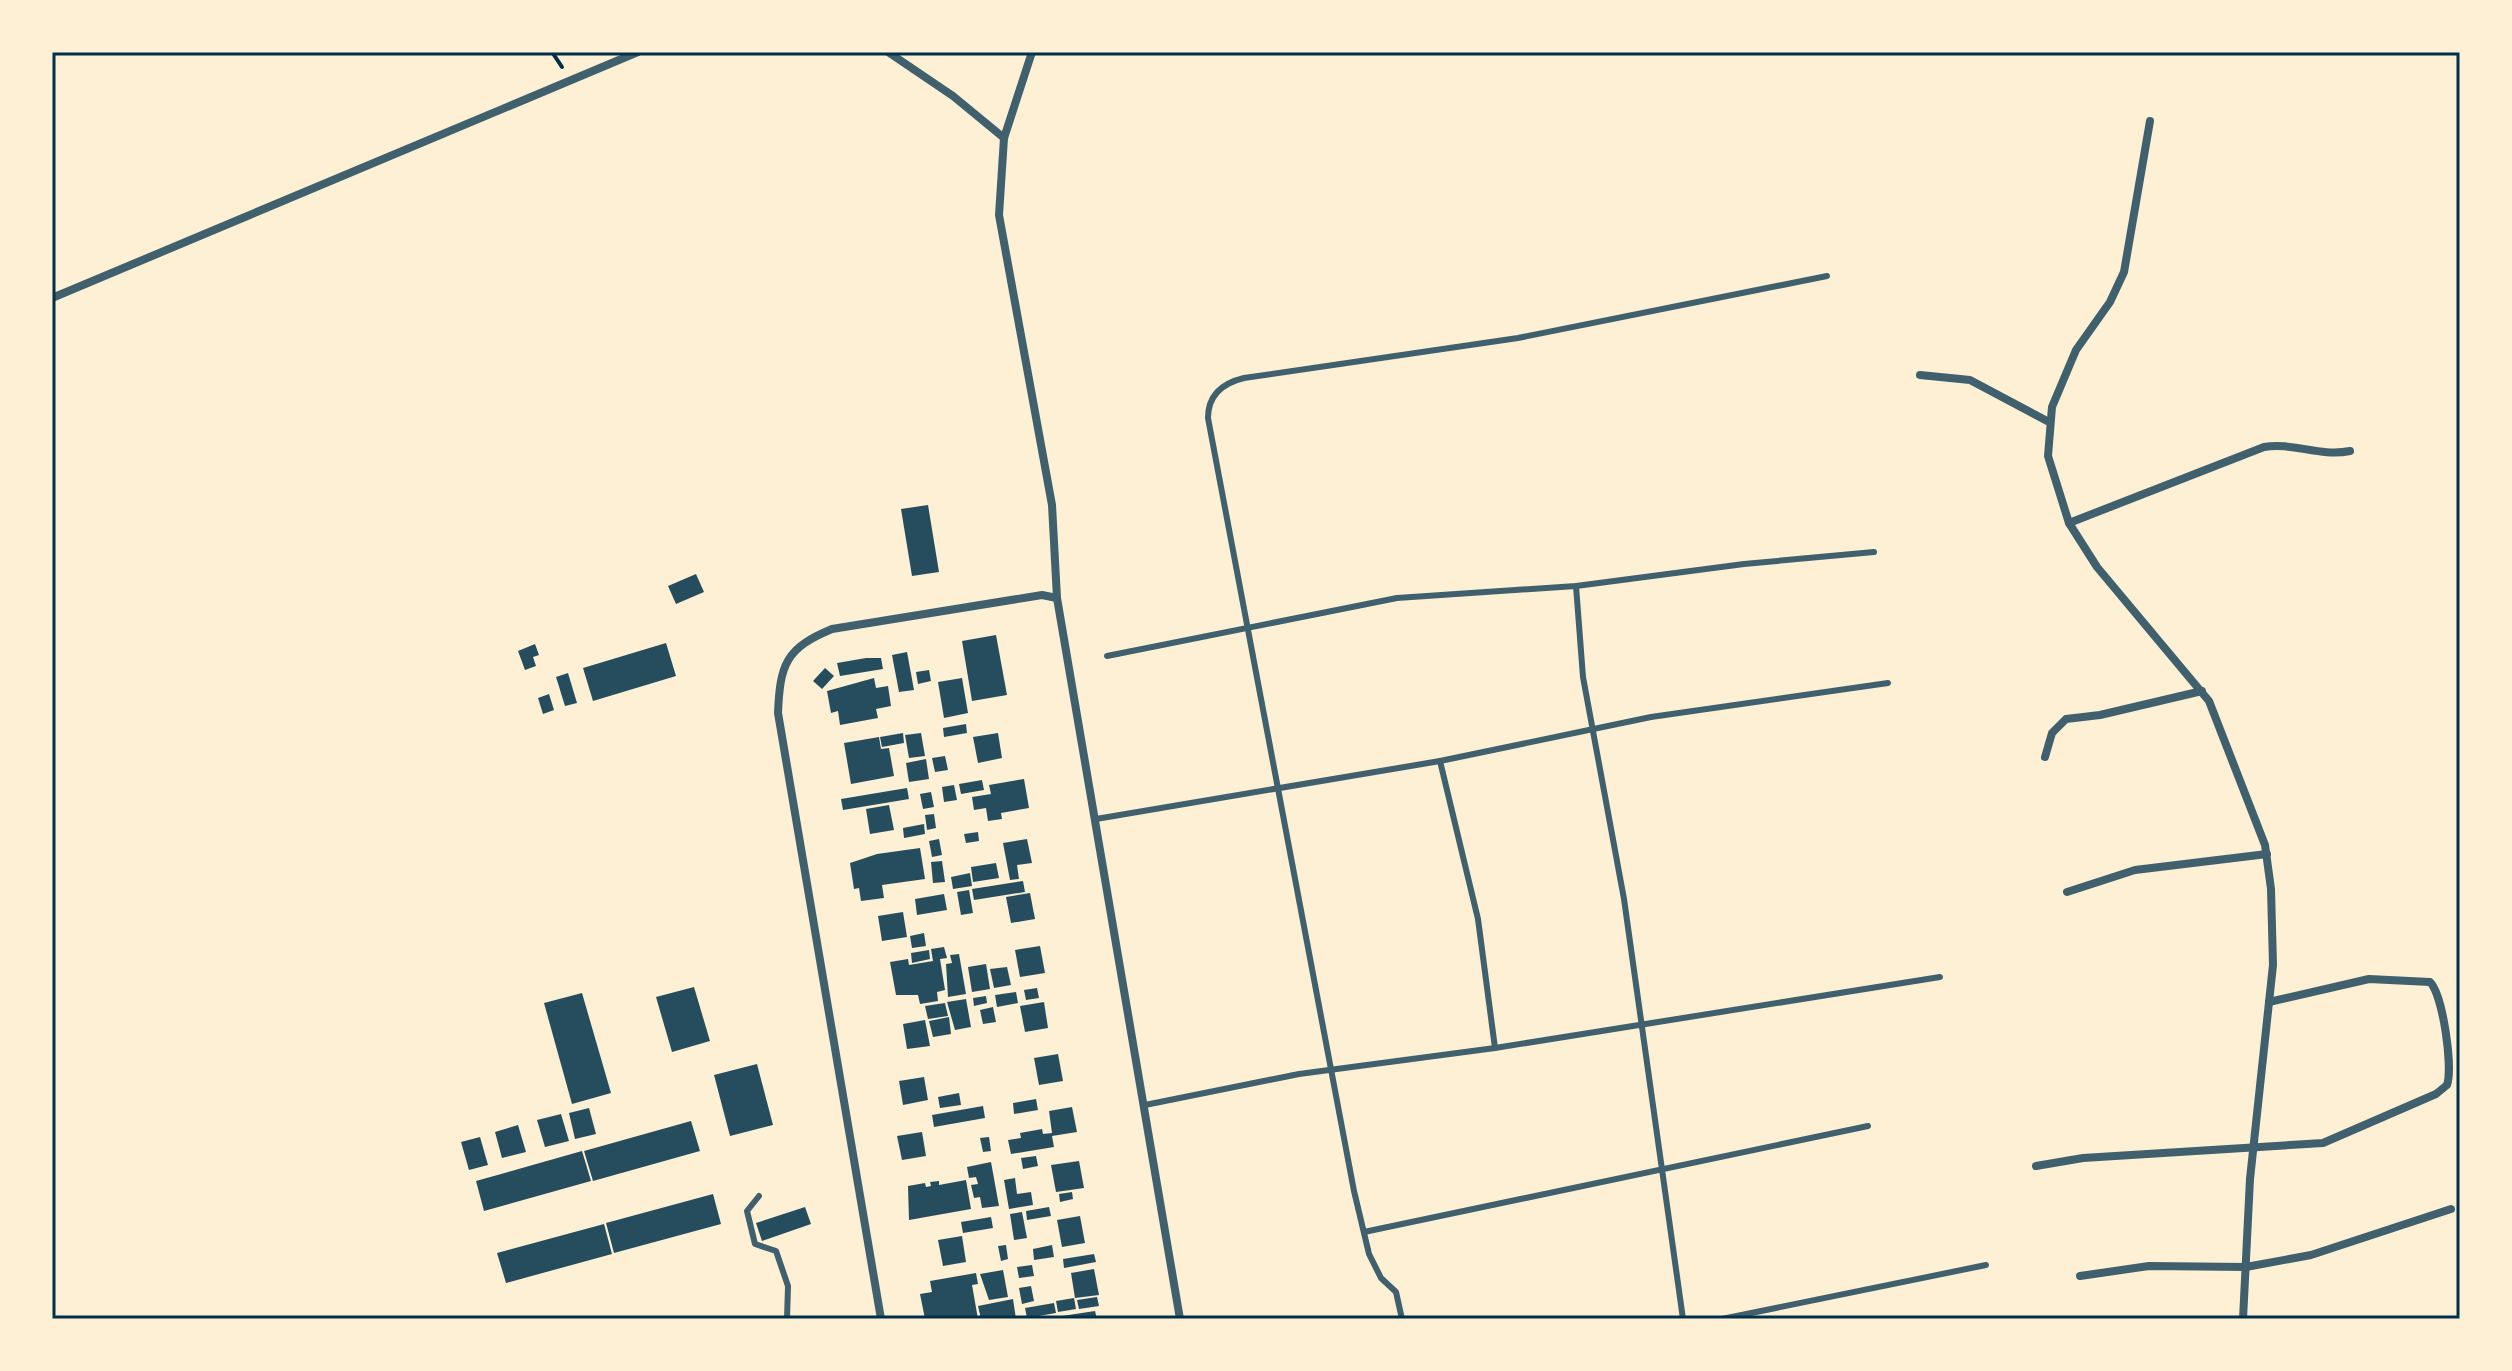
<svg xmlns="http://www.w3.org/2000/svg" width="2512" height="1371" font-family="Signika,sans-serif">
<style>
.building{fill:#264d5e}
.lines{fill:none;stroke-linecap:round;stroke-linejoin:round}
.path{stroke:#003049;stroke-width:4}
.service{stroke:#3f606c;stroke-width:6}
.minor{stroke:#3f606c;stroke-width:8}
.neatline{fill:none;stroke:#003049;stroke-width:3}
</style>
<rect width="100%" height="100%" fill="#fdf0d5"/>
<!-- building -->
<g class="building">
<path d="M928,505l11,67 -27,4 -11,-67z"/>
<path d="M696,574l8,18 -28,12 -8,-18z"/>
<path d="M996,635l11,60 -35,6 -10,-60z"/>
<path d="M666,643l10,33 -83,25 -10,-33z"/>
<path d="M535,644l4,11 -6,2 3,9 -11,4 -7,-19z"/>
<path d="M907,652l7,38 -15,2 -7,-37z"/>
<path d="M866,658h15l2,11 -43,7 -3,-13z"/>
<path d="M825,668l9,8 -12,13 -9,-8z"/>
<path d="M929,670l2,11 -13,3 -2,-12z"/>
<path d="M568,673l9,30 -12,3 -9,-29z"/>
<path d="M874,678l2,10 12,-2 3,20 -15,3 2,9 -38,7 -2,-14 -7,2 -4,-22z"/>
<path d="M962,678l6,35 -24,5 -6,-36z"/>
<path d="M549,694l5,16 -11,4 -5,-16z"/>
<path d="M966,724l1,9 -23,4 -1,-9z"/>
<path d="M903,733l1,10 -22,4 -2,-10z"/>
<path d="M921,733l4,23 -16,2 -4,-23z"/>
<path d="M998,733l4,25 -24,5 -5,-26z"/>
<path d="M879,737l2,12 8,-1 5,28 -43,8 -7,-41z"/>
<path d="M945,756l3,14 -13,2 -3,-14z"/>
<path d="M926,759l3,20 -20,3 -3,-19z"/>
<path d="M1024,779l5,29 -28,5 1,6 -14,2 -2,-13 -12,2 -2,-13 19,-3 -2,-9z"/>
<path d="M982,780l2,10 -23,4 -2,-10z"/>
<path d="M954,785l3,15 -13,2 -2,-15z"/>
<path d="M907,788l2,11 -66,11 -2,-11z"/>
<path d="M931,792l3,15 -11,2 -3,-15z"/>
<path d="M889,805l5,25 -24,4 -4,-25z"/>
<path d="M934,814l2,14 -9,2 -2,-15z"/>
<path d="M924,824l1,10 -21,4 -1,-10z"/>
<path d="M978,832l1,9 -13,2 -2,-9z"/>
<path d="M939,839l3,16 -10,2 -3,-16z"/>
<path d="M1027,839l5,24 -15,2 2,14 -9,1 -7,-37z"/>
<path d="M920,848l5,31 -43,6 2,13 -23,3 -2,-13 -5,1 -4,-26 27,-9z"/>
<path d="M942,861l3,21 -12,1 -2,-21z"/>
<path d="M996,863l3,15 -26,4 -2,-15z"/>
<path d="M970,873l2,13 -19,3 -2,-12z"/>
<path d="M1023,881l2,11 -51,8 -2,-11z"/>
<path d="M969,890l4,23 -12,2 -4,-23z"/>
<path d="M1030,893l5,26 -24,4 -5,-26z"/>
<path d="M944,894l3,16 -30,5 -2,-16z"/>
<path d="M903,912l4,25 -25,4 -4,-25z"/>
<path d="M924,933l2,13 -14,2 -2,-12z"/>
<path d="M1040,946l5,27 -25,4 -5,-27z"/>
<path d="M944,947l3,11 -7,1 5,31 -8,2 1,9 -18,3 -2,-9h-22l-6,-33 18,-3 1,6 24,-4 -2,-12z"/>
<path d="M929,950l1,9 -18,4 -1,-10z"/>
<path d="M959,954l7,40 -18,3 -2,-33 6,-1 -2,-8z"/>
<path d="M986,964l4,25 -18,3 -4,-25z"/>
<path d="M1007,967l4,18 -17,3 -4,-19z"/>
<path d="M694,987l16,54 -38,11 -16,-55z"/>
<path d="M1037,988l2,10 -13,2 -2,-10z"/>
<path d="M1016,992l2,11 -21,4 -2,-12z"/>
<path d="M582,993l29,100 -39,11 -28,-101z"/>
<path d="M986,996l1,7 -13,3 -1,-8z"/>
<path d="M966,999l5,28 -16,3 -8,-28z"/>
<path d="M1044,1002l4,26 -23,4 -5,-26z"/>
<path d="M945,1003l3,13 -20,3 -3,-13z"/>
<path d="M993,1007l3,15 -13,2 -3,-14z"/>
<path d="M949,1017l2,17 -18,3 -4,-16z"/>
<path d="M925,1020l5,26 -23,3 -4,-25z"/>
<path d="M1058,1054l5,27 -24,4 -5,-27z"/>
<path d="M757,1064l16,61 -43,11 -16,-61z"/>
<path d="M924,1077l4,23 -25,5 -4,-24z"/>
<path d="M959,1093l2,12 -21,3 -2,-11z"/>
<path d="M1036,1099l2,11 -24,4 -1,-11z"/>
<path d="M983,1106l2,12 -51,9 -2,-12z"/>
<path d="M1072,1107l5,25 -25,4 2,11 -43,7 -3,-14 13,-2 -1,-5 22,-4 1,5 9,-1 -3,-22z"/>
<path d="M589,1108l7,26 -21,5 -6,-26z"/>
<path d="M561,1114l8,27 -24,6 -8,-27z"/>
<path d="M691,1121l9,30 -107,30 -9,-30z"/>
<path d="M518,1125l8,27 -24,6 -7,-26z"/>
<path d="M922,1132l4,24 -24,4 -5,-24z"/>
<path d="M480,1137l8,28 -19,5 -8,-28z"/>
<path d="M989,1137l2,14 -8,1 -3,-14z"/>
<path d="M582,1151l9,30 -107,30 -8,-30z"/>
<path d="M1036,1156l2,10 -15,3 -2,-11z"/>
<path d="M1079,1161l5,27 -28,4 -5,-27z"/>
<path d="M991,1162l8,44 -17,2 -2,-11 -6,1 -3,-13 7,-1 -2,-7 -7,1 -2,-11z"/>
<path d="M1015,1178l2,16 14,-2 2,13 -24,4 -5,-29z"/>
<path d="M966,1180l5,29 -62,11 -1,-34 17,-3 1,4 5,-1 -1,-4 9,-1v4z"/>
<path d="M1072,1192l1,7 -13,3 -1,-8z"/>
<path d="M713,1194l8,30 -107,29 -8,-30z"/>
<path d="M805,1207l6,17 -49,17 -6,-18z"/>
<path d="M1049,1207l2,9 -24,4 -1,-9z"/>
<path d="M1022,1212l5,26 -13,2 -4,-26z"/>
<path d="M1080,1216l5,27 -23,4 -5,-27z"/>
<path d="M991,1217l2,11 -30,5 -2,-11z"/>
<path d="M604,1224l8,30 -106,29 -9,-30z"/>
<path d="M962,1236l4,26 -23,4 -5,-26z"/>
<path d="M1006,1245l2,14 -7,2 -3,-15z"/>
<path d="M1052,1245l2,12 -20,3 -1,-11z"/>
<path d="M1094,1254l2,8 -32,6 -1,-9z"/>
<path d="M1032,1265l2,11 -15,2 -2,-11z"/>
<path d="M1094,1269l5,26 -24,3 -4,-25z"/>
<path d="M1003,1270l5,27 -19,3 -9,-26z"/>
<path d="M976,1273l2,11 -6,1 6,34h-53l-5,-25 12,-2 -2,-11z"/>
<path d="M1031,1286l3,15 -12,3 -3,-16z"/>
<path d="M1097,1297l2,9 -20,3 -2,-9z"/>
<path d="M1074,1298l2,11 -18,3 -2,-11z"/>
<path d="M1013,1299l3,20h-35l-3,-13z"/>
<path d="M1054,1303l2,10 -29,5 -2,-10z"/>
<path d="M1095,1311l2,8h-34l-1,-3z"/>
</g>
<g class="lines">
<!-- path -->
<path class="path" d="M552,52l10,15"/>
<!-- service -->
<g class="service">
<path d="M1576,586l7,91 41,222 59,420"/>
<path d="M1107,656l290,-58 179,-12 168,-22 130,-12"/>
<path d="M1440,761l38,158 17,129"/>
<path d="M1096,819l344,-58 211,-44 237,-34"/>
<path d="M1145,1105l154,-31 196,-26 445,-71"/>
<path d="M759,1196l-12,15 8,33 21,7 12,35 -1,33"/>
<path d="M1364,1232l504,-106"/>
<path d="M1402,1319l-6,-27 -15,-14 -12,-24 -15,-63 -146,-773c0,-23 15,-35 36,-40l274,-40 309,-62"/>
<path d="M1722,1319l264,-54"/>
</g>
<!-- minor -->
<g class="minor">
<path d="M888,52l65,44 51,42"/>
<path d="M1032,52l-28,86 -5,77 53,290 5,93 123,721"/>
<path d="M2150,121l-26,151 -14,30 -34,48 -24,57 -4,49 21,67 28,44 112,134 56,144 6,44 2,76 -23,214 -7,140"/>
<path d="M52,298l586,-246"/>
<path d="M1920,375l50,5 79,42"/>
<path d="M2069,523l195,-76c29,-5 55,10 86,4"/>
<path d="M2045,757l7,-24 14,-14 34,-4 102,-24"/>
<path d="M2067,892l68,-22 132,-16"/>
<path d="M2036,1166l47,-8 240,-15 113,-49 11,-9c6,-18 -4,-90 -17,-103l-61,-3 -100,23"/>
<path d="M2080,1276l69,-10 97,1 65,-12 140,-46"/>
<path d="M881,1319l-103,-606c2,-49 8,-65 54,-84l210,-34 15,3"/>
</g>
</g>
<!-- border -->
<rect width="2512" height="1371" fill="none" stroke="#fdf0d5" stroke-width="108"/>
<rect x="54" y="54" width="2404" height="1263" class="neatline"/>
</svg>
